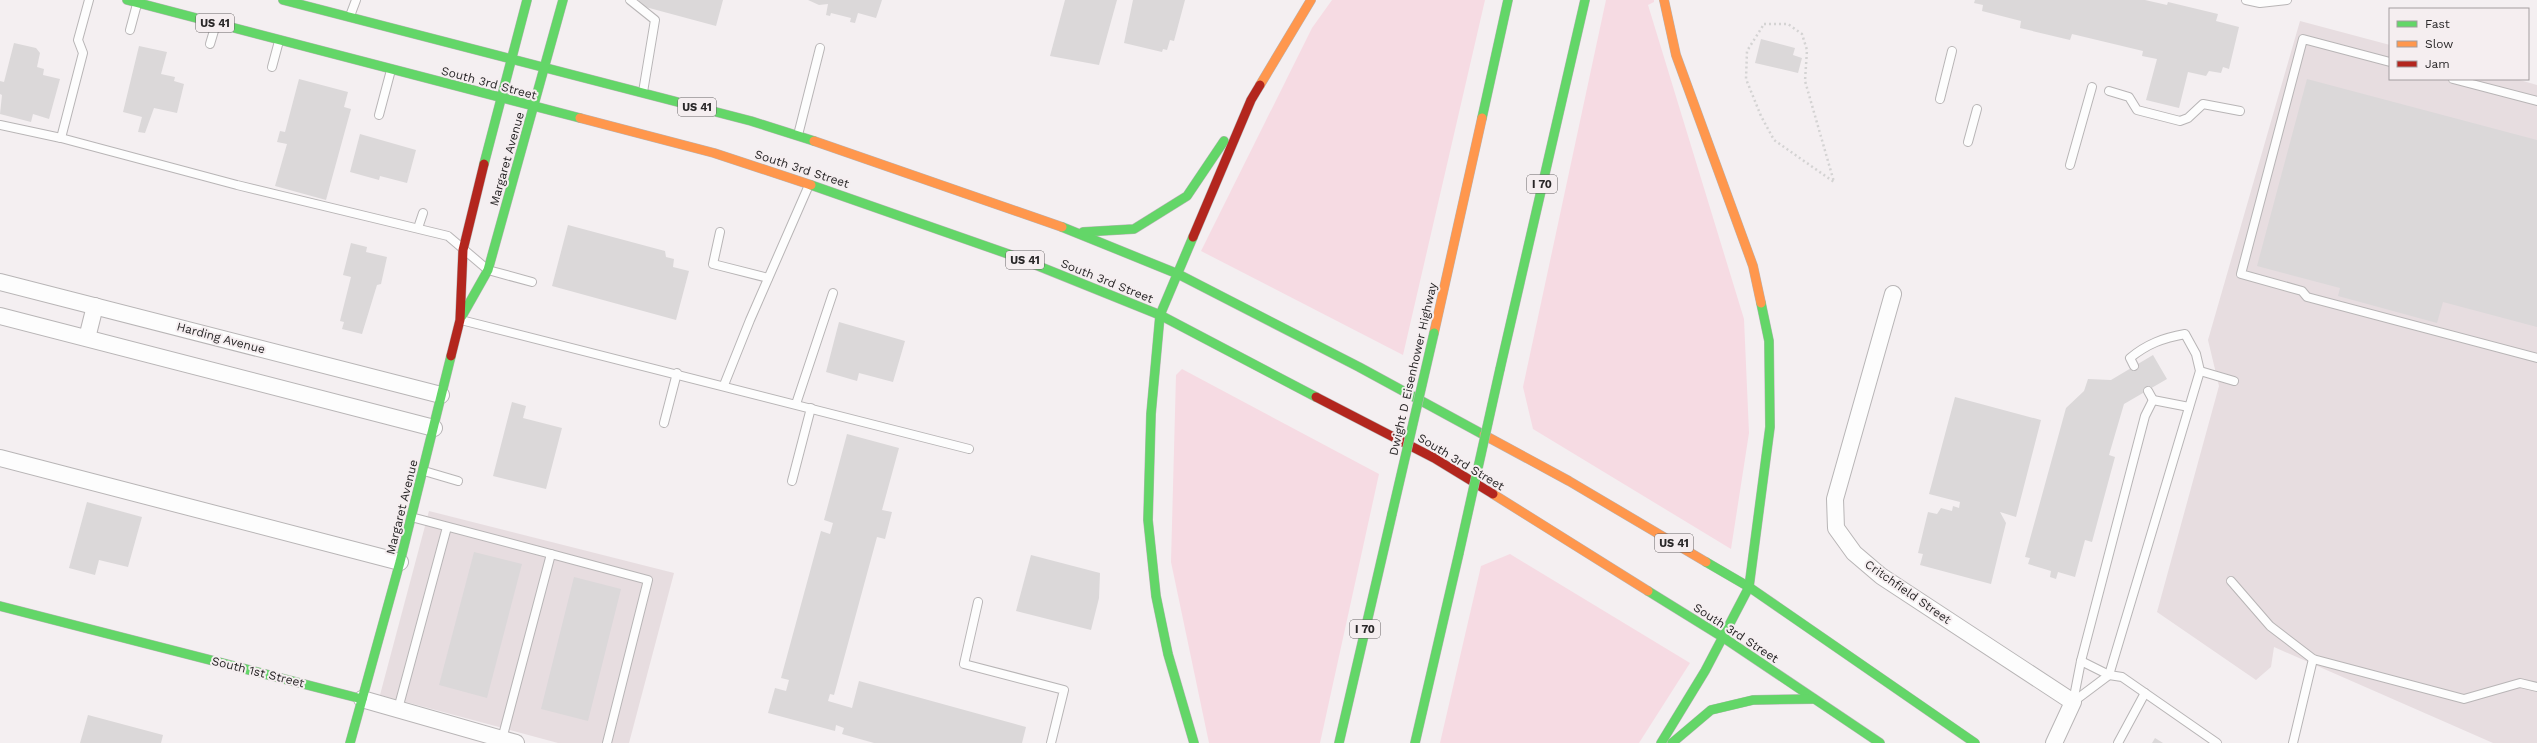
<svg xmlns="http://www.w3.org/2000/svg" width="2537" height="743" font-family="'Work Sans',sans-serif">
<style>
.built{fill:#e7dde0}
.green{fill:#f6dbe3}
.building{fill:#dbd8d9}
.lines{fill:none;stroke-linecap:round;stroke-linejoin:round}
.lane-casing{stroke:#b8b5b6;stroke-width:10}
.street-casing{stroke:#b8b5b6;stroke-width:18}
.fast-casing{stroke:#b8b5b6;stroke-width:10}
.slow-casing{stroke:#b8b5b6;stroke-width:10}
.jam-casing{stroke:#b8b5b6;stroke-width:10}
.path{stroke:#d4d3d3;stroke-width:2.5;stroke-dasharray:2 3;stroke-linecap:butt}
.lane{stroke:#fdfdfd;stroke-width:8}
.street{stroke:#fdfdfd;stroke-width:16}
.fast{stroke:#63d668;stroke-width:9}
.slow{stroke:#ff974d;stroke-width:9}
.jam{stroke:#b3261e;stroke-width:9}
.fast-bridge-casing{stroke:#b8b5b6;stroke-width:10;stroke-linecap:butt}
.fast-bridge{stroke:#63d668;stroke-width:9}
.labels{text-anchor:middle;dominant-baseline:central;stroke-width:4;stroke-linejoin:round;paint-order:stroke}
.shield{fill:#f5eef0;stroke:#666364;stroke-width:1}
.shield-label{font-size:11px;font-weight:bold;fill:#292728}
.street-label{font-size:12px;fill:#292728;stroke:#f5eef0}
</style>
<rect width="100%" height="100%" fill="#f4eff1"/>
<!-- built -->
<g class="built">
<path d="M2300,21l90,24v34h126l21,6v658h-44l-219,-96 -3,20 -15,13 -99,-68 62,-226 -11,-46z"/>
<path d="M429,511l245,62 -45,170h-71l-178,-48z"/>
</g>
<!-- green -->
<g class="green">
<path d="M1332,0h153l-82,355 -202,-104 111,-223z"/>
<path d="M1606,0h48v2l-6,3 96,314 5,114 -18,116 -198,-120 -10,-42z"/>
<path d="M1182,369l197,105 -59,269h-111l-38,-181 5,-187z"/>
<path d="M1510,554l180,109 -51,80h-199l41,-177z"/>
</g>
<!-- building -->
<g class="building">
<path d="M639,0h84l-7,26 -78,-21z"/>
<path d="M808,0h74l-6,18 -18,-5 -3,10 -5,-1 1,-4 -20,-5 -1,3 -4,-1 2,-11 -9,1z"/>
<path d="M1065,0h52l-18,65 -49,-9z"/>
<path d="M1133,0h52l-11,41 -4,-1 -3,10 -4,-1 -1,3 -38,-9z"/>
<path d="M1975,0h170l22,5 1,-3 50,12 -2,7 23,6 -10,42 -6,-2 -2,6 -12,-2 -3,5 -18,-4 -9,36 -33,-8 11,-41 -15,-3 1,-5 -71,-17 -2,6 -50,-12 1,-7 -39,-10 1,-6 -9,-2z"/>
<path d="M1761,39l34,9 -2,7 9,3 -4,15 -43,-10z"/>
<path d="M14,43l22,5 4,5 -3,14 7,2 -1,6 17,4 -11,40 -16,-5 -2,8 -31,-8 2,-19 -2,-1v-13l4,1z"/>
<path d="M139,46l28,6 -6,22 14,3 -1,4 10,3 -7,29 -23,-5 -9,25 -7,-1 4,-15 -19,-5z"/>
<path d="M299,79l49,13 -4,15 7,2 -25,91 -51,-14 12,-42 -10,-2 3,-11 5,1z"/>
<path d="M2307,79l230,61v187l-94,-25 -6,21 -99,-27 2,-8 -83,-22z"/>
<path d="M360,134l56,16 -9,33 -27,-7 -1,4 -29,-8z"/>
<path d="M568,225l97,26 1,6 8,2 -1,8 16,4 -13,49 -124,-34z"/>
<path d="M351,243l16,4 -1,5 21,5 -6,27 -4,1 -15,49 -20,-5 2,-7 -4,-1 11,-44 -8,-2z"/>
<path d="M839,322l66,19 -12,41 -34,-9 -2,8 -31,-9z"/>
<path d="M2153,355l14,24 -43,25 -15,51 6,2 -23,85 -7,-2 -10,37 -17,-5 -2,7 -6,-2 1,-6 -23,-7 2,-6 -5,-1 41,-149 18,-17 4,-12 23,1z"/>
<path d="M1955,397l86,23 -25,97 -16,-5 6,11 -15,61 -71,-19 3,-11 -5,-1 10,-41 9,2 4,-6 11,3 1,-5 6,2 1,-6 -31,-8z"/>
<path d="M512,402l14,4 -3,12 39,10 -16,61 -53,-13z"/>
<path d="M847,434l52,14 -17,62 10,2 -7,27 -8,-2 -43,158 -4,-1 -2,7 24,7 7,-27 167,46 -4,16h-148l-32,-9 2,-6 -8,-3 -1,6 -67,-18 7,-25 11,3 3,-11 -8,-2 40,-147 9,3 3,-11 -9,-3z"/>
<path d="M87,502l55,15 -14,50 -29,-7 -4,15 -26,-7z"/>
<path d="M474,552l48,12 -35,134 -48,-13z"/>
<path d="M1031,555l69,18 -1,25 -8,32 -75,-19z"/>
<path d="M574,577l47,12 -33,132 -47,-12z"/>
<path d="M88,715l75,20 -2,8h-81z"/>
<path d="M2155,738l8,5h-11z"/>
</g>
<g class="lines">
<defs>
<g id="lane">
<path d="M630,0l25,20 -12,72"/>
<path d="M2246,0l14,3 27,-3"/>
<path d="M350,16l6,-16"/>
<path d="M130,30l7,-26"/>
<path d="M210,44l6,-20"/>
<path d="M2390,62l-87,-23 -62,235 61,17 5,6 230,61"/>
<path d="M272,67l7,-26"/>
<path d="M2453,79l84,22"/>
<path d="M2109,91l20,6 8,13 43,11 8,-3 15,-14 37,7"/>
<path d="M1940,99l12,-48"/>
<path d="M379,115l12,-45"/>
<path d="M0,125l61,13 176,47 211,51 40,34 44,12"/>
<path d="M798,135l22,-87"/>
<path d="M61,138l22,-85 -5,-13 11,-40"/>
<path d="M1968,142l9,-33"/>
<path d="M2070,165l22,-78"/>
<path d="M418,228l5,-15"/>
<path d="M720,232l-7,32 55,14"/>
<path d="M461,320l508,129"/>
<path d="M2200,371l34,10"/>
<path d="M724,385l26,-65 59,-135"/>
<path d="M2148,391l5,9"/>
<path d="M2153,400l36,7"/>
<path d="M796,404l37,-111"/>
<path d="M664,423l13,-50"/>
<path d="M424,471l34,10"/>
<path d="M792,481l19,-73"/>
<path d="M411,517l140,37 -49,185"/>
<path d="M551,554l97,26 -41,163"/>
<path d="M2231,581l39,45 43,33 151,40 56,-16 17,4"/>
<path d="M978,602l-14,62 100,26 -13,53"/>
<path d="M2081,661l28,14 13,2 95,66"/>
<path d="M2073,702l36,-27 91,-304 -4,-17 -11,-20c-22,4 -38,10 -55,24l4,8"/>
<path d="M2073,702l8,-41 64,-245 8,-16"/>
<path d="M398,709l49,-182"/>
<path d="M2118,743l27,-50"/>
<path d="M2293,743l20,-84"/>
</g>
<g id="street">
<path d="M0,282l441,113"/>
<path d="M1893,294l-58,205 1,29 18,25 27,23 192,126 -19,41"/>
<path d="M0,316l434,112"/>
<path d="M87,338l8,-32"/>
<path d="M0,458l400,104"/>
<path d="M362,699l154,44"/>
</g>
<g id="fast">
<path d="M127,0l453,118"/>
<path d="M283,0l468,121 63,20"/>
<path d="M1482,118l26,-118"/>
<path d="M484,164l43,-164"/>
<path d="M811,185l200,70 149,60 156,82"/>
<path d="M1062,227l116,47 181,93 125,68"/>
<path d="M1083,232l51,-3 53,-33 37,-55"/>
<path d="M1193,237l-33,78 -9,99 -3,106 8,76 12,58 26,89"/>
<path d="M462,316l26,-46 75,-270"/>
<path d="M1500,369l85,-369"/>
<path d="M1706,562l43,25 226,156"/>
<path d="M1648,591l76,47 156,105"/>
<path d="M0,606l362,93"/>
<path d="M350,743l50,-181 51,-206"/>
<path d="M1339,743l53,-229"/>
<path d="M1415,743l44,-190"/>
<path d="M1661,743l44,-72 44,-84 21,-160 -1,-86 -8,-38"/>
<path d="M1672,743l39,-33 42,-10 61,-1"/>
</g>
<g id="slow">
<path d="M1664,0l12,55 77,211 8,37"/>
<path d="M1260,85l51,-85"/>
<path d="M580,118l134,35 97,32"/>
<path d="M814,141l248,86"/>
<path d="M1434,333l48,-215"/>
<path d="M1484,435l85,46 137,81"/>
<path d="M1493,494l155,97"/>
</g>
<g id="jam">
<path d="M1193,237l58,-137 9,-15"/>
<path d="M451,356l9,-36 3,-70 21,-86"/>
<path d="M1316,397l118,61 59,36"/>
</g>
</defs>
<!-- lane casing -->
<use href="#lane" class="lane-casing"/>
<!-- street casing -->
<use href="#street" class="street-casing"/>
<!-- fast casing -->
<use href="#fast" class="fast-casing"/>
<!-- slow casing -->
<use href="#slow" class="slow-casing"/>
<!-- jam casing -->
<use href="#jam" class="jam-casing"/>
<!-- path -->
<path class="path" d="M1764,24h24l14,10 5,16 -2,31 29,101 -60,-42 -13,-24 -15,-37 1,-28z"/>
<!-- lane -->
<use href="#lane" class="lane"/>
<!-- street -->
<use href="#street" class="street"/>
<!-- fast -->
<use href="#fast" class="fast"/>
<!-- slow -->
<use href="#slow" class="slow"/>
<!-- jam -->
<use href="#jam" class="jam"/>
<defs>
<g id="fast-bridge">
<path d="M1392,514l42,-181"/>
<path d="M1459,553l41,-184"/>
</g>
</defs>
<!-- fast-bridge casing -->
<use href="#fast-bridge" class="fast-bridge-casing"/>
<!-- fast-bridge -->
<use href="#fast-bridge" class="fast-bridge"/>
</g>
<g class="labels">
<!-- shield labels -->
<g class="shield">
<rect x="196" y="14" width="38" height="18" rx="3"/>
<rect x="678" y="98" width="38" height="18" rx="3"/>
<rect x="1527" y="175" width="30" height="18" rx="3"/>
<rect x="1006" y="251" width="38" height="18" rx="3"/>
<rect x="1655" y="534" width="38" height="18" rx="3"/>
<rect x="1350" y="620" width="30" height="18" rx="3"/>
</g>
<g class="shield-label">
<text x="215" y="23">US 41</text>
<text x="697" y="107">US 41</text>
<text x="1542" y="184">I 70</text>
<text x="1025" y="260">US 41</text>
<text x="1674" y="543">US 41</text>
<text x="1365" y="629">I 70</text>
</g>
<!-- street labels -->
<g class="street-label">
<text transform="translate(489 83) rotate(15)">South 3rd Street</text>
<text transform="translate(507 159) rotate(-74)">Margaret Avenue</text>
<text transform="translate(802 169) rotate(18)">South 3rd Street</text>
<text transform="translate(1107 281) rotate(22)">South 3rd Street</text>
<text transform="translate(221 338) rotate(15)">Harding Avenue</text>
<text transform="translate(1413 369) rotate(-77)">Dwight D Eisenhower Highway</text>
<text transform="translate(1461 462) rotate(31)">South 3rd Street</text>
<text transform="translate(402 507) rotate(-76)">Margaret Avenue</text>
<text transform="translate(1908 592) rotate(35)">Critchfield Street</text>
<text transform="translate(1736 633) rotate(33)">South 3rd Street</text>
<text transform="translate(258 672) rotate(14)">South 1st Street</text>
</g>
</g>
<!-- legend -->
<rect x="2389" y="8" width="140" height="72" fill="#f5eef0" stroke="#a39ea0"/>
<rect x="2397" y="21" width="20" height="6" fill="#63d668" stroke="#a39ea0"/>
<text x="2425" y="28" font-size="12" fill="#292728">Fast</text>
<rect x="2397" y="41" width="20" height="6" fill="#ff974d" stroke="#a39ea0"/>
<text x="2425" y="48" font-size="12" fill="#292728">Slow</text>
<rect x="2397" y="61" width="20" height="6" fill="#b3261e" stroke="#a39ea0"/>
<text x="2425" y="68" font-size="12" fill="#292728">Jam</text>
</svg>
